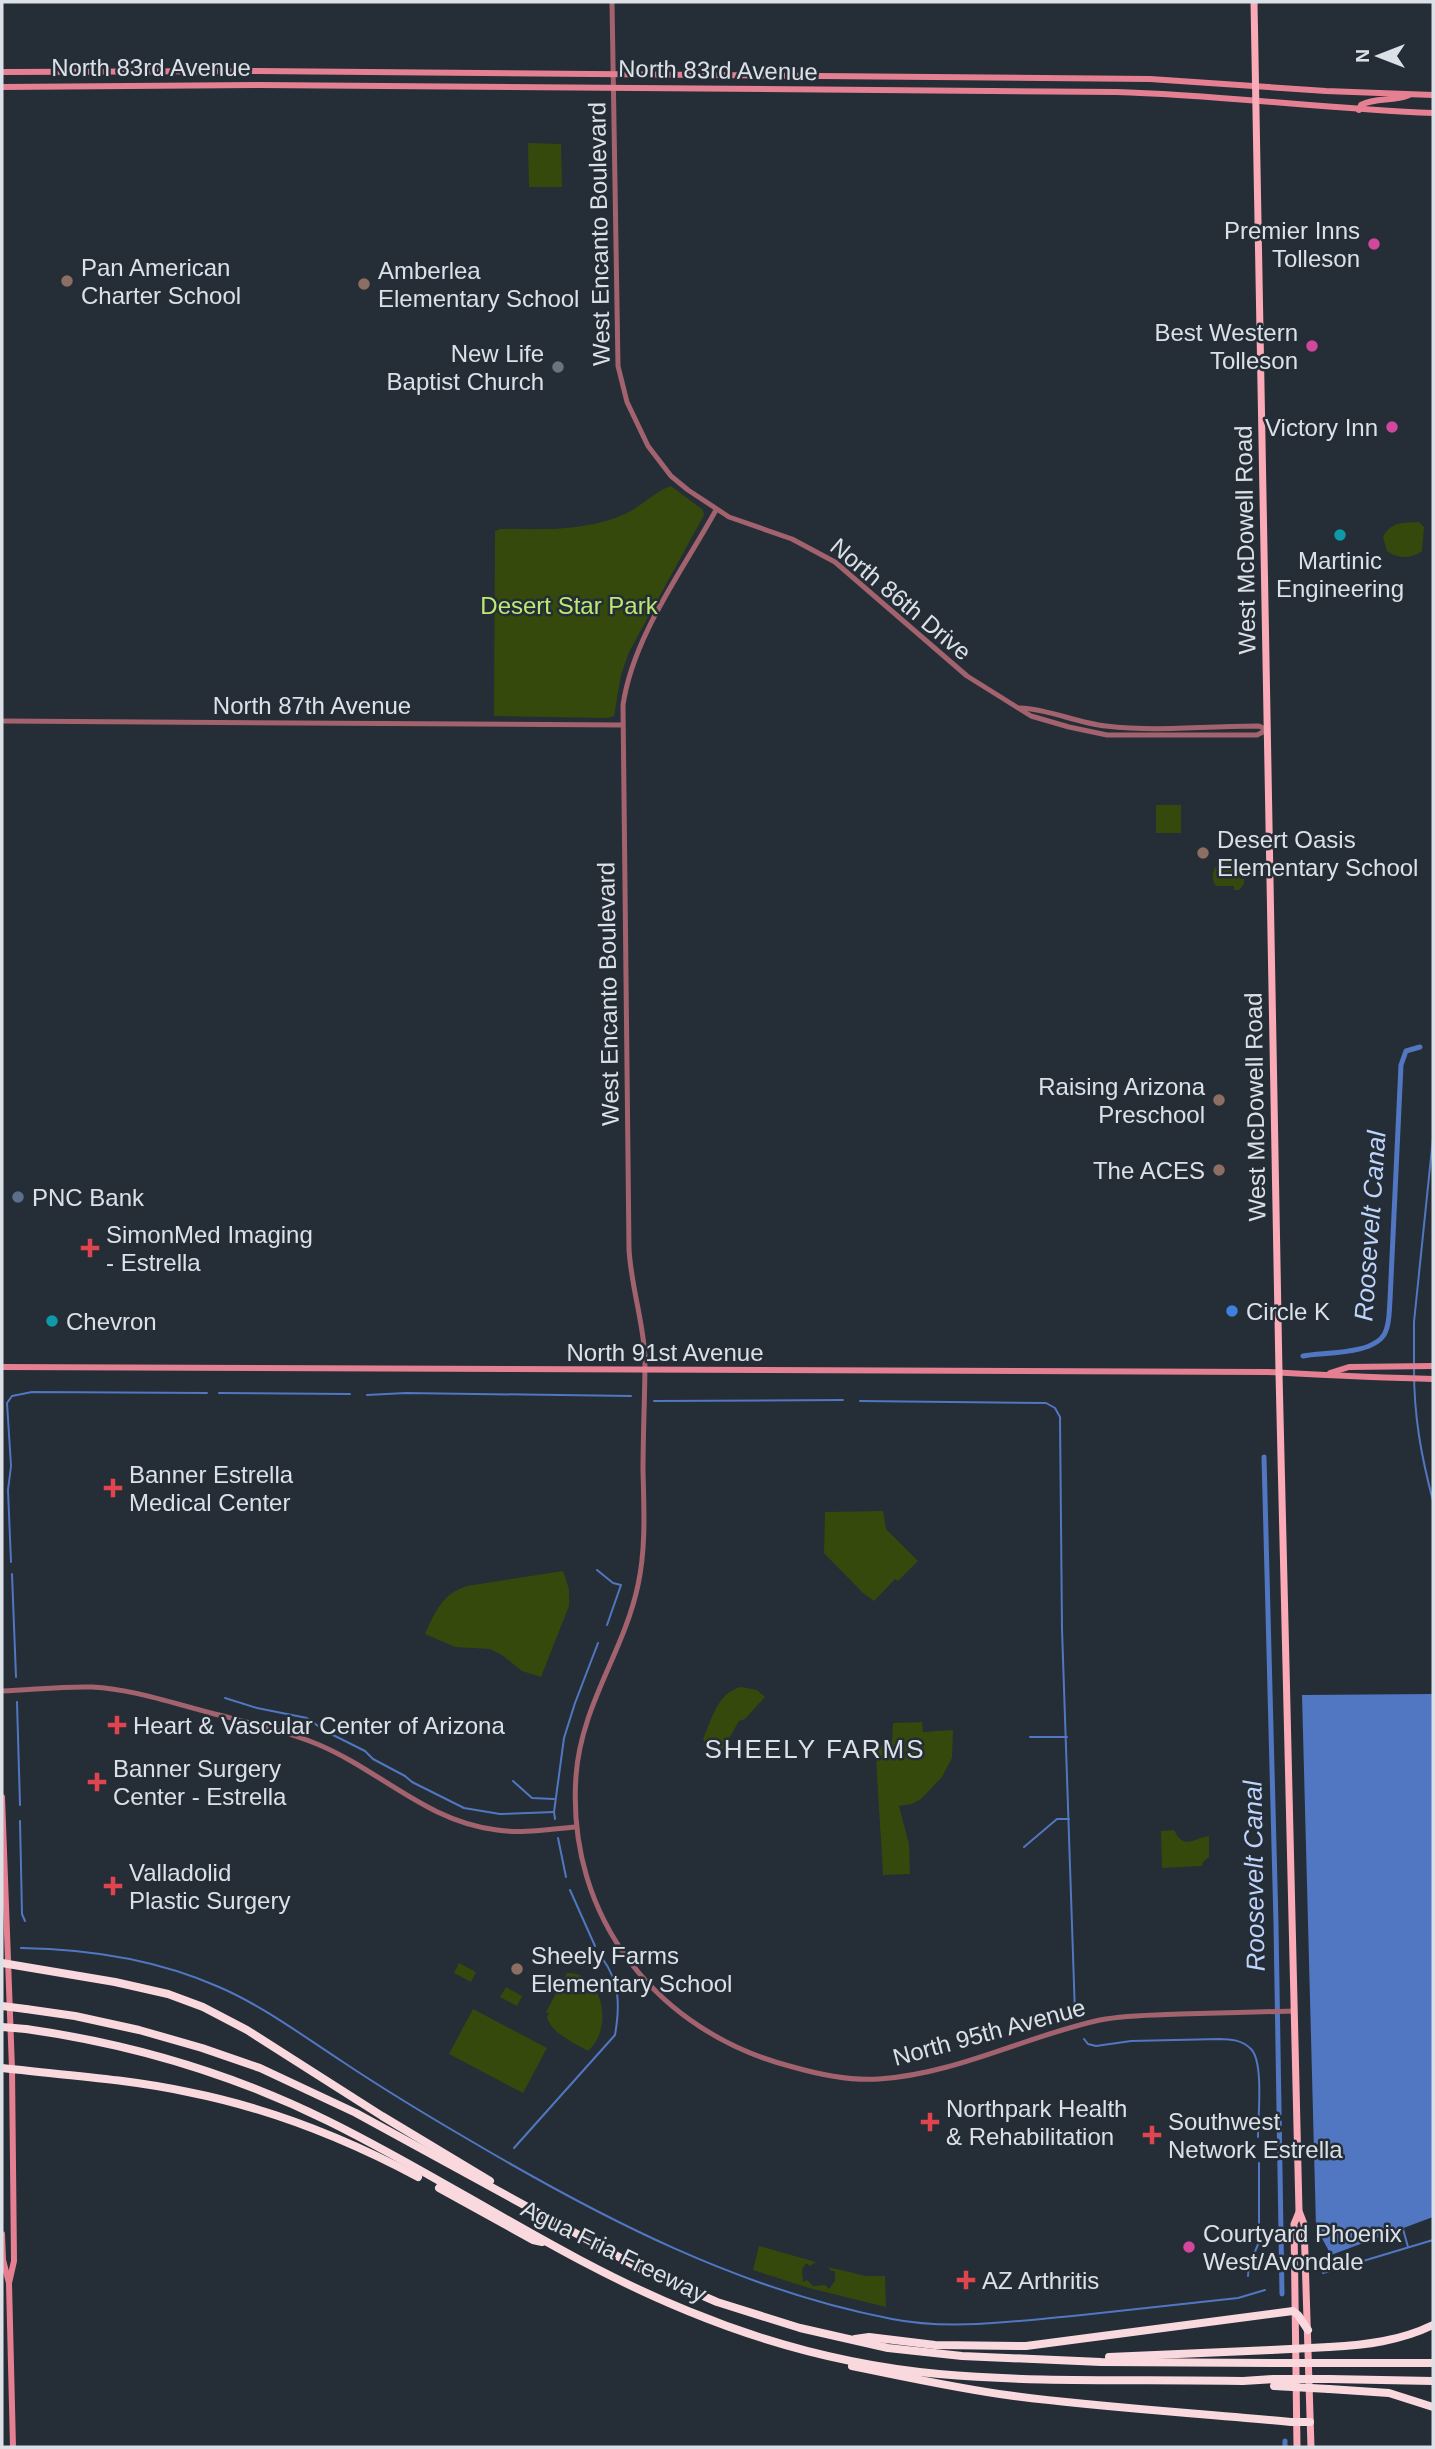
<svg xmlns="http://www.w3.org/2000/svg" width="1435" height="2449" font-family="Helvetica,sans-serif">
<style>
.green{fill:#35490c}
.water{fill:#5177c2}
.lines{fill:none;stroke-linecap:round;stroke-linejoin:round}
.stream{stroke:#5177c2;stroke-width:2}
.canal{stroke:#5177c2;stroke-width:5}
.tertiary{stroke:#a2636e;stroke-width:5}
.secondary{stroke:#e58092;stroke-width:6}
.primary{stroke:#faabb7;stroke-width:7}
.motorway{stroke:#f9d9dd;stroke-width:8}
.motorway-bridge{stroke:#f9d9dd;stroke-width:8}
.hotel-dot{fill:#d1479c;stroke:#252d36;stroke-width:2.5}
.education-dot{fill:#8d6e63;stroke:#252d36;stroke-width:2.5}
.worship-dot{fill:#6b7280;stroke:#252d36;stroke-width:2.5}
.culture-dot{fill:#0f9aa8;stroke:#252d36;stroke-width:2.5}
.service-dot{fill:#5c6f8a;stroke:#252d36;stroke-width:2.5}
.health-dot{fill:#e0444e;stroke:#252d36;stroke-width:2.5}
.shop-dot{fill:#3f7fe0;stroke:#252d36;stroke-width:2.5}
.labels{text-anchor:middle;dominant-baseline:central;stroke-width:5;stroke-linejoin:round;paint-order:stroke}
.street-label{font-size:24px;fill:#dce1e7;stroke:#252d36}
.poi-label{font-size:24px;fill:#dce1e7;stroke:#252d36;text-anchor:start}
.park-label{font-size:24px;fill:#bce974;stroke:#252d36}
.water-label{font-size:26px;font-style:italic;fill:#bed4fd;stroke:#252d36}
.neighbourhood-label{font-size:26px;letter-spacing:2px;fill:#dce1e7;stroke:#252d36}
</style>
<rect width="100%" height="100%" fill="#252d36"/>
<!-- green -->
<g class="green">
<path d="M528,143l33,1 1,43h-33z"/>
<path d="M671,486l32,24 1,5 -75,137 -8,23 -7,41 -7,2 -113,-2 1,-185 5,-2c45,0 88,3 129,-17 15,-8 27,-21 42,-26z"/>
<path d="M1419,522l5,5 -2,24c-11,8 -24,8 -35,0l-4,-14c8,-16 20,-14 36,-15z"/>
<rect x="1156" y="805" width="25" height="28"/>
<path d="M1231,860l5,3 4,16h4v5l-5,6h-5v-4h-18c-8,-13 0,-25 15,-26z"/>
<path d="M883,1511l3,18 32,32 -20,20 -3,-2 -21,22 -11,-8 -39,-40 1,-41z"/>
<path d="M563,1571l6,18v17l-28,71 -19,-6 -20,-16 -12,-6 -35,-2 -30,-13c10,-22 18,-41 42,-48z"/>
<path d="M741,1687l16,3 8,7 -20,22 -6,2 -16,28 -17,-5 -3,-5c9,-20 14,-46 38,-52z"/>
<path d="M922,1722l1,10 30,-2 -1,28 -10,19 -21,22 -9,5 -13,2 10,38 1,30 -27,1c-2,-44 -6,-85 -7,-129h10l6,-4 1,-19z"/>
<path d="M1174,1830c10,21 20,8 35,6v21l-6,5 -1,4 -40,2 -1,-37z"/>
<path d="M459,1963l17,9 -5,10 -17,-9z"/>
<path d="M567,1973c35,-1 48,54 21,78 -14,-8 -37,-18 -41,-34l2,-3 -3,-2z"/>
<path d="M506,1987l16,9 -5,10 -17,-9z"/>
<path d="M473,2009l74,39 -24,45 -74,-39z"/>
<path d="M759,2246l57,16 -6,4 -4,-3 -4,7 1,12 4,-2 6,6 12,-1 4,4 6,-8v-10h-4l-3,-4 38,9h19l1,31 -77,-19 -56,-18z"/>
</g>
<!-- water -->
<path class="water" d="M1433,1694v523l-102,38 -15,-28 -14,-532z"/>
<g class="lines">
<!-- stream -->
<g class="stream">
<path d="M1433,181v56"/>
<path d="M1414,1363v-41l19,-184"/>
<path d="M1414,1369c0,48 7,86 19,132"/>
<path d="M219,1393l131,1"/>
<path d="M367,1395l39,-2 225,3"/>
<path d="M654,1401l189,-1"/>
<path d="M860,1401l186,2 9,5 5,9 2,212 13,385"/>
<path d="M11,1562l-3,-72 3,-24 -4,-63 5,-7 20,-4 175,1"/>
<path d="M597,1570l16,13 8,2 -14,40"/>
<path d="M12,1574l4,103"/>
<path d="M225,1698l32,10 50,10 18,13 40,20 8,8 32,17 7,6 52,26 36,6 54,-2"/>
<path d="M17,1702l3,103"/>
<path d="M1030,1737h37"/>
<path d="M513,1781l19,17 22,1"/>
<path d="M555,1819l-1,-7 10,-74 11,-35 23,-60"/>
<path d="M20,1821l2,93 3,7"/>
<path d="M558,1838l8,39"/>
<path d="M1024,1847l33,-28h12"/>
<path d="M570,1890l25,56"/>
<path d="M21,1948c67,1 137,12 198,39 44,19 84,49 124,75 42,28 85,54 128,79 132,78 270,149 421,178 55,11 115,3 170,-2 59,-6 118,-13 176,-19l27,-8"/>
<path d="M1084,2039l4,5 8,2 35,-5 88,-2c12,0 23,1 32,10 13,13 7,68 7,88"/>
<path d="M514,2148l101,-113c5,-29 5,-53 -13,-77"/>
<path d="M1403,2229l5,18"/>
<path d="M1323,2273l110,-33"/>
<path d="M1248,2276l1,-10 10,-24v-79"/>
</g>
<!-- canal -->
<g class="canal">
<path d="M1303,1356c22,-4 71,-1 82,-23 5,-10 4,-22 5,-33l11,-235 5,-14 14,-4"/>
<path d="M1264,1457l12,467 6,370"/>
<path d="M1285,2441v6"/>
</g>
<!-- tertiary -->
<g class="tertiary">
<path d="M612,2l6,364 9,36 21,44 23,30 17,14 41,27 63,22 43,23 132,114 64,40 38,11 38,8h150l10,-5"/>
<path d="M716,510c-33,60 -83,126 -93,195l6,544c2,37 14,71 16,108 0,38 -2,76 -2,114 1,38 3,77 -5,114 -14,67 -57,120 -62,191 -10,142 82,257 217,291 28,8 57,14 86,12 77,-5 147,-43 221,-59 26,-5 54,-5 80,-6 38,-1 77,-2 115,-3"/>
<path d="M1020,708c29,1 57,15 86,18 50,6 103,0 153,0l8,4"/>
<path d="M2,721l619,4"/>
<path d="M2,1691c30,-1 60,-5 90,-4 40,2 80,16 119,26 35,9 72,17 106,31 63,26 110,78 180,86 26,4 53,-1 79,-3"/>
</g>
<!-- secondary -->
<g class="secondary">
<path d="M2,72l255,-1 893,8 176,12 107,4"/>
<path d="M2,87l257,-2 857,7c106,3 211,17 317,21"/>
<path d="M1359,110l2,-5c15,-8 32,-3 48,-10"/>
<path d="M2,1367l1266,5c55,3 110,6 165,7"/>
<path d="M1330,1373l19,-6 84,-1"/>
<path d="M2,1797l10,272 2,192 -5,22"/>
<path d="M2,2234l1,26 6,23 4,164"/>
</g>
<!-- primary -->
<g class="primary">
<path d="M1254,2l25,1371 20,838 5,13 7,223"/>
<path d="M1297,2447l-3,-223 5,-12"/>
</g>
<!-- motorway -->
<g class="motorway">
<path d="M2,1963l113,19 53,12 35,13 44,23 135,86 108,65"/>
<path d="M26,2009l49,7 64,14 63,18 58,20 96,45 285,156 76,33 83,26 88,20 74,8 139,6 171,1"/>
<path d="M26,2029c106,15 207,45 302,92 122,60 234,139 360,190 80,33 165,55 251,63 101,9 202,5 304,7l31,-2"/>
<path d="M2,2068c62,7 125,11 186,24 81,16 157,46 230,85"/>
<path d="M439,2188l94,52 9,2"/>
<path d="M855,2339l14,-2 66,8 91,1 267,-35 5,4 10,15"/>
<path d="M1329,2347c37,-2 71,-6 104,-22"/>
<path d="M1109,2357l162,-7"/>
<path d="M852,2366c54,11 108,23 162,30 92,12 185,17 277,26h19"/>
<path d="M1329,2379l104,2"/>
<path d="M1329,2389l60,4 44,14"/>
</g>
<!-- motorway-bridge -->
<g class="motorway-bridge">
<path d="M2,2006l24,3"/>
<path d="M2,2027l24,2"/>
<path d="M1271,2350l58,-3"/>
<path d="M1272,2363h161"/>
<path d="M1274,2379h55"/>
<path d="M1274,2386l55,3"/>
</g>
</g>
<!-- markers -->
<g class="hotel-dot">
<circle cx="1374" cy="244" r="7"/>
<circle cx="1312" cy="346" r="7"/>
<circle cx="1392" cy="427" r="7"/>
<circle cx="1189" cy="2247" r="7"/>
</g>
<g class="education-dot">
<circle cx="67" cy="281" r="7"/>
<circle cx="364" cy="284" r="7"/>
<circle cx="1203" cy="853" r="7"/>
<circle cx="1219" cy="1100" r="7"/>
<circle cx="1219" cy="1170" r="7"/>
<circle cx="517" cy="1969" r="7"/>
</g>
<circle class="worship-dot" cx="558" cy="367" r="7"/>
<g class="culture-dot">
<circle cx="1340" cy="535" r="7"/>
<circle cx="52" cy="1321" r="7"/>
</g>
<circle class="service-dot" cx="18" cy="1197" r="7"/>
<g class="health-dot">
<path d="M86.5 1237.5h7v7h7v7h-7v7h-7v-7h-7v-7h7z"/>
<path d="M109.5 1477.5h7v7h7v7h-7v7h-7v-7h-7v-7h7z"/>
<path d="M113.5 1714.5h7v7h7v7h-7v7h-7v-7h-7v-7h7z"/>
<path d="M93.5 1771.5h7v7h7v7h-7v7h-7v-7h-7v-7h7z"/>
<path d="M109.5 1875.5h7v7h7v7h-7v7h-7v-7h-7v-7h7z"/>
<path d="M926.5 2111.5h7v7h7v7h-7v7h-7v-7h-7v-7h7z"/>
<path d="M1148.5 2124.5h7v7h7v7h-7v7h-7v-7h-7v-7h7z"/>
<path d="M962.5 2269.5h7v7h7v7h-7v7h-7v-7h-7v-7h7z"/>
</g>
<circle class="shop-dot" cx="1232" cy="1311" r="7"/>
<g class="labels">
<!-- street labels -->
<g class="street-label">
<text x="151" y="67">North 83rd Avenue</text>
<text transform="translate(718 70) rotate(1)">North 83rd Avenue</text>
<text transform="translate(599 234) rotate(-91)">West Encanto Boulevard</text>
<text transform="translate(1245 540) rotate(-91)">West McDowell Road</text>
<text transform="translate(901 599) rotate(40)">North 86th Drive</text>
<text x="312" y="705">North 87th Avenue</text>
<text transform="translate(608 994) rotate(-91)">West Encanto Boulevard</text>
<text transform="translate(1255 1107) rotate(-91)">West McDowell Road</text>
<text x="665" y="1352">North 91st Avenue</text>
<text transform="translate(989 2032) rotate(-15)">North 95th Avenue</text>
<text transform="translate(614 2251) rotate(26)">Agua Fria Freeway</text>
</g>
<!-- poi labels -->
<g class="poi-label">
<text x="1360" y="230" text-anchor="end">Premier Inns<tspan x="1360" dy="28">Tolleson</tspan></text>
<text x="81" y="267">Pan American<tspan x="81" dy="28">Charter School</tspan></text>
<text x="378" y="270">Amberlea<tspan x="378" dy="28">Elementary School</tspan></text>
<text x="1298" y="332" text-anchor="end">Best Western<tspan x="1298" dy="28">Tolleson</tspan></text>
<text x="544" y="353" text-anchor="end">New Life<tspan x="544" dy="28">Baptist Church</tspan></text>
<text x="1378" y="427" text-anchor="end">Victory Inn</text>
<text x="1340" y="560" text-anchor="middle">Martinic<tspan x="1340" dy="28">Engineering</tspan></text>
<text x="1217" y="839">Desert Oasis<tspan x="1217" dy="28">Elementary School</tspan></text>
<text x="1205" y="1086" text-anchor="end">Raising Arizona<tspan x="1205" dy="28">Preschool</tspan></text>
<text x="1205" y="1170" text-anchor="end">The ACES</text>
<text x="32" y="1197">PNC Bank</text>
<text x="106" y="1234">SimonMed Imaging<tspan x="106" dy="28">- Estrella</tspan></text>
<text x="1246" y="1311">Circle K</text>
<text x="66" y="1321">Chevron</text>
<text x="129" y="1474">Banner Estrella<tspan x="129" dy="28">Medical Center</tspan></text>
<text x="133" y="1725">Heart &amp; Vascular Center of Arizona</text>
<text x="113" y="1768">Banner Surgery<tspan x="113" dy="28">Center - Estrella</tspan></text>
<text x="129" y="1872">Valladolid<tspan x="129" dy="28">Plastic Surgery</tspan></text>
<text x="531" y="1955">Sheely Farms<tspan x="531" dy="28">Elementary School</tspan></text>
<text x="946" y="2108">Northpark Health<tspan x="946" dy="28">&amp; Rehabilitation</tspan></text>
<text x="1168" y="2121">Southwest<tspan x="1168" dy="28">Network Estrella</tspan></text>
<text x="1203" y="2233">Courtyard Phoenix<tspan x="1203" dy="28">West/Avondale</tspan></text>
<text x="982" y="2280">AZ Arthritis</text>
</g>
<!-- park labels -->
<g class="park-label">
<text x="569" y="605">Desert Star Park</text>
</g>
<!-- water labels -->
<g class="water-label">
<text transform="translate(1370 1226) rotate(-86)">Roosevelt Canal</text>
<text transform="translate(1254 1876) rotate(-91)">Roosevelt Canal</text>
</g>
<!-- neighbourhood labels -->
<g class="neighbourhood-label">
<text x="815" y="1749">SHEELY FARMS</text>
</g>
</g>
<!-- border -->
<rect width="1435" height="2449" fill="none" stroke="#dce1e7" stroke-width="7"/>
<!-- north arrow -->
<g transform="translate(1379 56) rotate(270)" stroke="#252d36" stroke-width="5" paint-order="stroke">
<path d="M0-5L12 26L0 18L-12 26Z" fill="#dce1e7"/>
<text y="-10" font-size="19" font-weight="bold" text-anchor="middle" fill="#dce1e7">N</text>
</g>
</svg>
